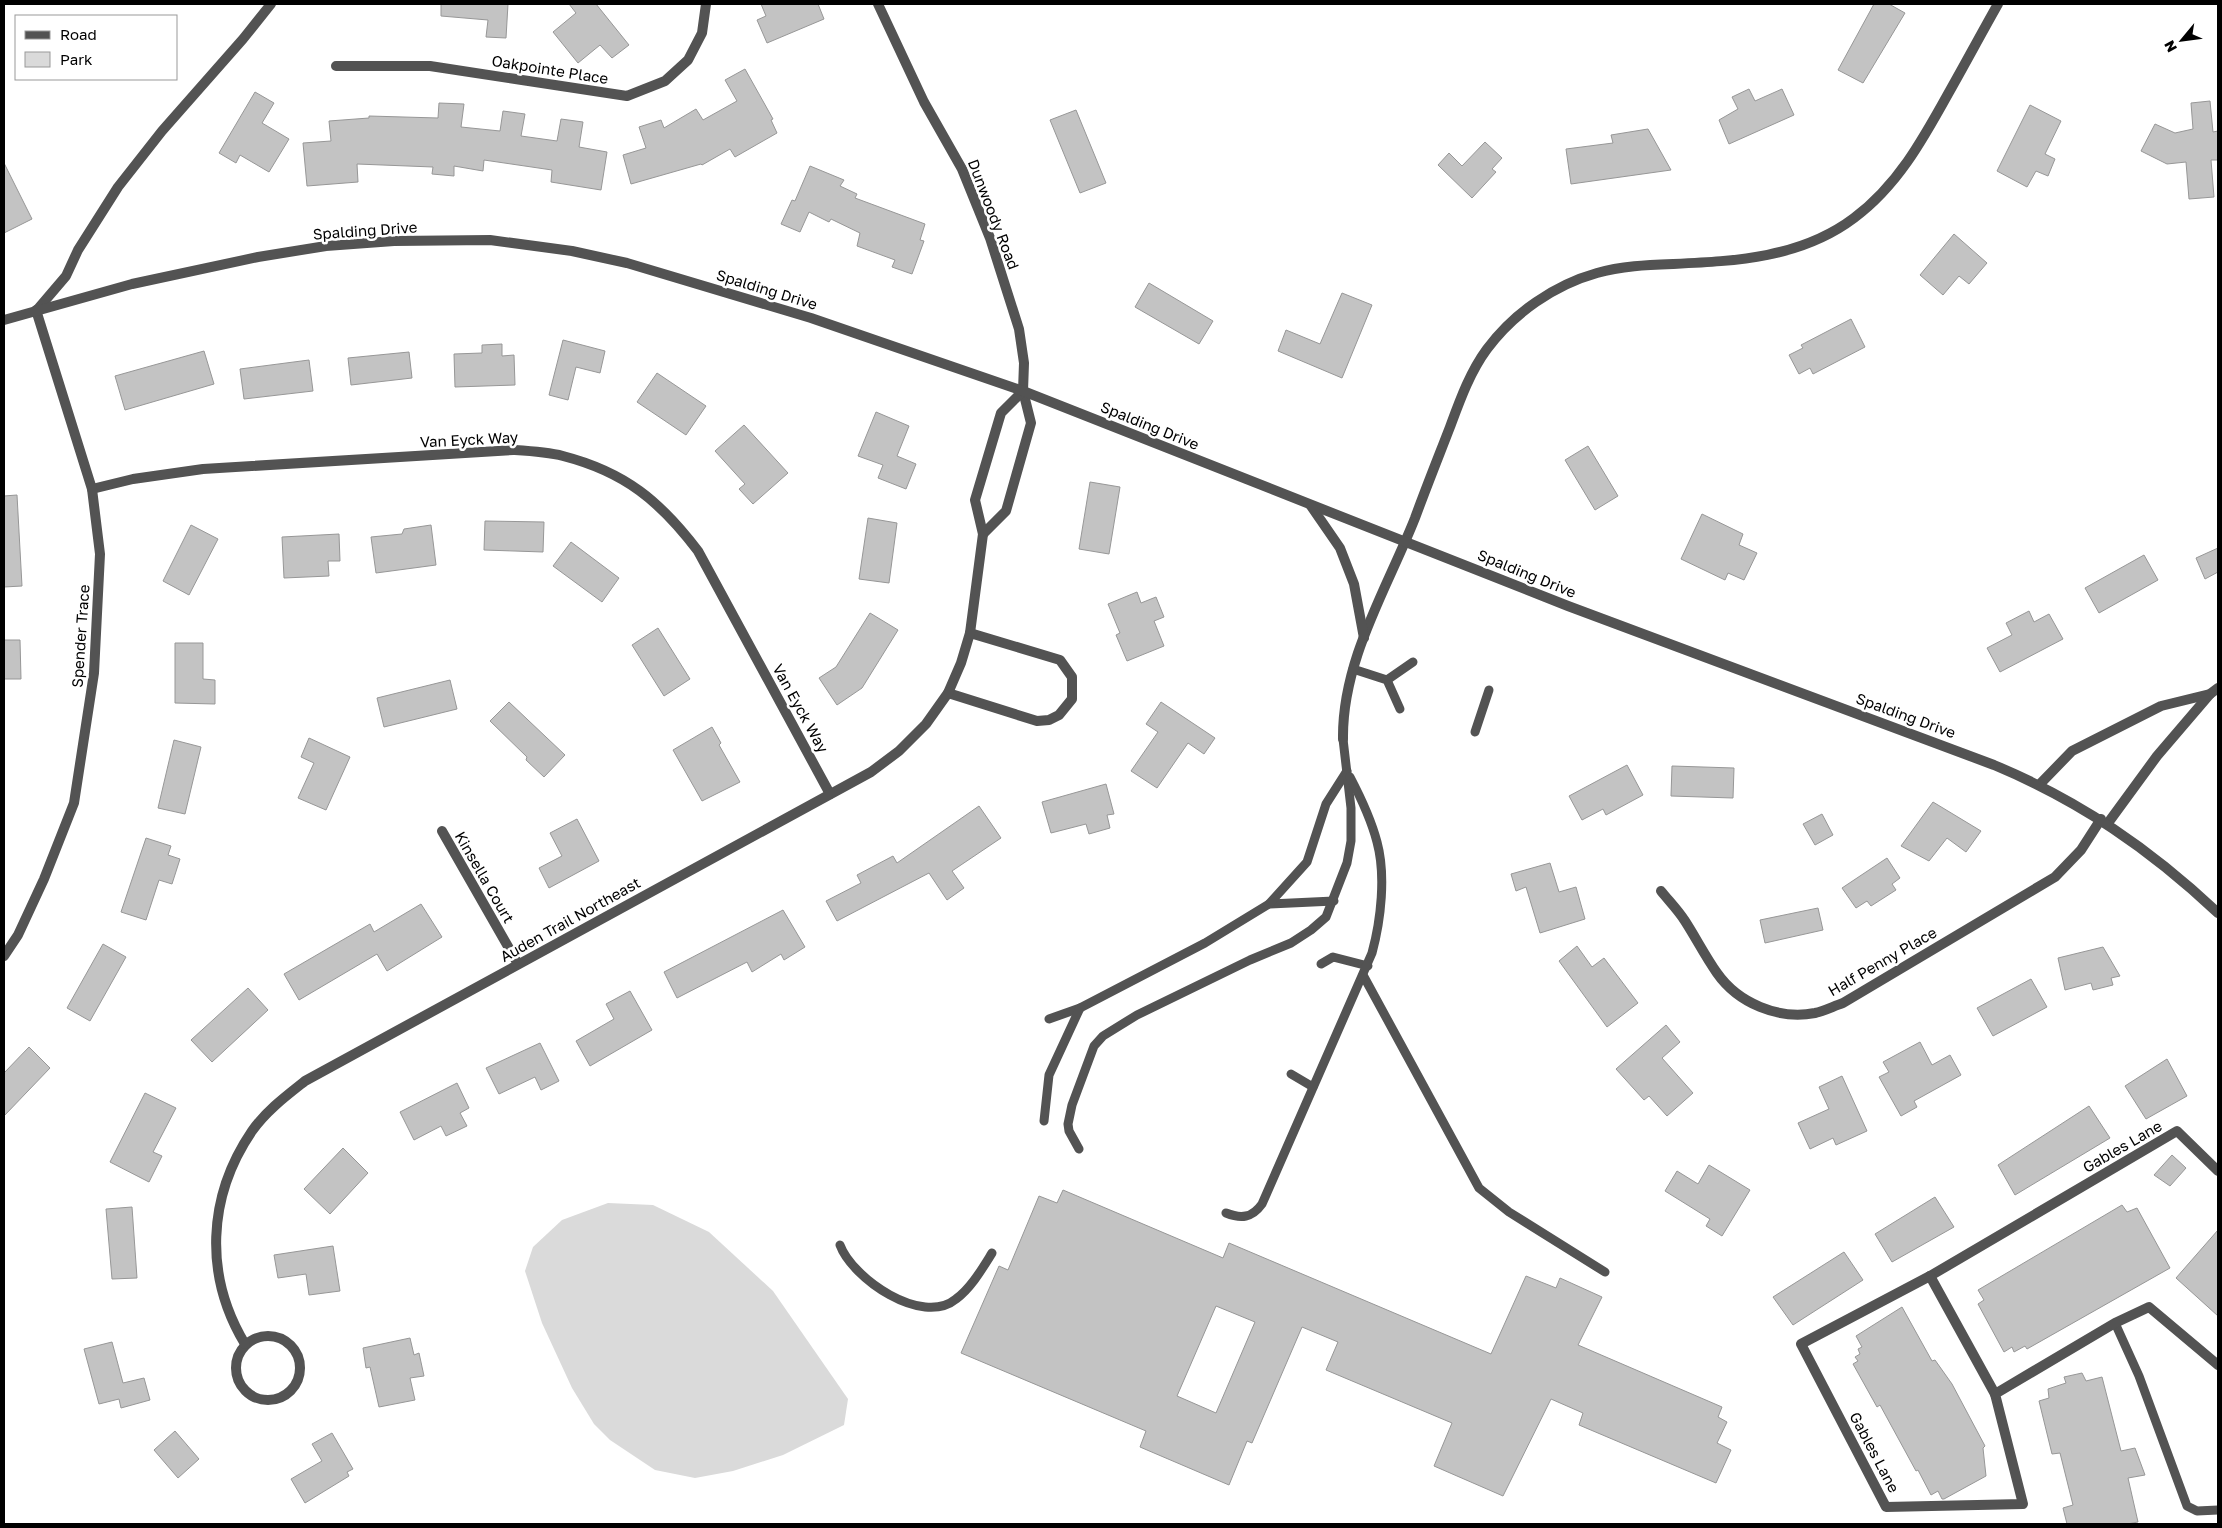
<svg xmlns="http://www.w3.org/2000/svg" width="2222" height="1528" font-family="'Golos Text',sans-serif">
<style>
.green{fill:#dadada}
.building{fill:#c3c3c3;stroke:#979797;fill-rule:evenodd}
.lines{fill:none;stroke-linecap:round;stroke-linejoin:round}
.service{stroke:#535353;stroke-width:9}
.minor{stroke:#535353;stroke-width:10}
.tertiary{stroke:#535353;stroke-width:10}
.labels{text-anchor:middle;dominant-baseline:central;stroke-width:5;stroke-linejoin:round;paint-order:stroke}
.street-label{font-size:15px;fill:#000;stroke:#fff}
</style>
<rect width="100%" height="100%" fill="#fff"/>
<!-- green -->
<path class="green" d="M608,1203l45,2 56,27 64,59 75,108 -4,26 -61,30 -50,16 -38,7 -40,-8 -45,-30 -16,-16 -22,-36 -30,-65 -17,-52 8,-24 29,-27z"/>
<!-- building -->
<g class="building">
<path d="M441,4h67l-2,34 -20,-1 2,-17 -47,-4z"/>
<path d="M569,4h27l33,41 -17,13 -12,-13 -22,18 -25,-31 23,-19z"/>
<path d="M761,4h57l6,15 -57,24 -10,-23 9,-4z"/>
<path d="M1874,4h15l16,9 -42,70 -25,-13z"/>
<path d="M745,69l28,50 -2,1 6,13 -42,24 -5,-8 -28,16 -1,-1 -70,20 -8,-29 23,-7 -7,-21 22,-7 3,8 32,-19 7,11 34,-19 -12,-21z"/>
<path d="M1749,89l6,12 27,-12 12,26 -65,29 -10,-24 19,-11 -6,-12z"/>
<path d="M255,92l19,11 -12,20 27,16 -20,33 -29,-17 -4,8 -17,-10z"/>
<path d="M2210,101l3,31 5,-1v29h-7l3,37 -25,2 -3,-37 -19,2 -26,-13 14,-27 20,9 18,-4 -2,-26z"/>
<path d="M439,103l25,1 -3,23 39,4 3,-20 22,3 -4,22 36,5 4,-22 22,3 -4,25 28,5 -6,38 -50,-8 1,-12 -68,-10 -1,11 -29,-5v10l-22,-2 1,-7 -76,-3 1,18 -51,4 -4,-43 28,-2 -2,-20 40,-3v-2l69,2z"/>
<path d="M2030,105l31,16 -16,33 10,5 -7,17 -12,-5 -9,16 -30,-16z"/>
<path d="M1076,110l30,73 -26,10 -30,-73z"/>
<path d="M1648,129l23,41 -100,14 -5,-35 47,-6 -2,-8z"/>
<path d="M1485,142l17,16 -10,11 4,3 -24,26 -34,-33 11,-12 13,13z"/>
<path d="M4,163l28,56 -28,14z"/>
<path d="M810,166l34,14 -4,6 17,8 -2,4 70,26 -5,16 4,1 -12,33 -20,-7 3,-7 -38,-14 3,-13 -29,-14 -2,3 -20,-10 -9,20 -19,-8 11,-24 3,1z"/>
<path d="M1954,234l33,29 -18,21 -10,-8 -16,19 -23,-20z"/>
<path d="M1149,283l64,38 -14,23 -64,-37z"/>
<path d="M1342,293l30,12 -30,73 -64,-27 8,-21 34,14z"/>
<path d="M1851,319l14,28 -52,27 -3,-6 -11,6 -10,-19 14,-7 -2,-3z"/>
<path d="M563,340l42,11 -5,22 -24,-6 -8,33 -19,-5z"/>
<path d="M502,344v12l12,-1 1,30 -60,2 -1,-33 28,-1v-8z"/>
<path d="M204,351l10,33 -89,26 -10,-34z"/>
<path d="M409,352l3,26 -61,7 -3,-27z"/>
<path d="M309,360l4,31 -69,8 -4,-30z"/>
<path d="M657,373l49,33 -20,29 -49,-33z"/>
<path d="M876,412l33,14 -12,30 19,8 -10,25 -28,-11 5,-13 -25,-9z"/>
<path d="M744,425l44,48 -35,31 -14,-15 6,-5 -30,-33z"/>
<path d="M1588,446l30,50 -23,14 -30,-50z"/>
<path d="M1090,482l30,5 -11,67 -30,-5z"/>
<path d="M17,495l5,91 -18,1v-91z"/>
<path d="M1702,514l41,20 -4,11 18,8 -13,27 -16,-7 -3,7 -44,-21z"/>
<path d="M868,518l29,5 -8,60 -30,-4z"/>
<path d="M485,521l59,1 -1,30 -59,-2z"/>
<path d="M191,525l27,14 -29,56 -26,-14z"/>
<path d="M431,525l5,40 -60,8 -5,-36 31,-3 2,-5z"/>
<path d="M339,534l1,27h-12l1,15 -45,2 -2,-41z"/>
<path d="M571,542l48,36 -17,24 -49,-36z"/>
<path d="M2218,548v24l-13,7 -9,-21z"/>
<path d="M2144,555l14,25 -59,33 -14,-25z"/>
<path d="M1137,592l4,11 15,-6 8,20 -10,4 10,25 -37,15 -11,-26 4,-2 -12,-29z"/>
<path d="M2029,611l5,11 15,-8 14,25 -63,33 -13,-24 25,-13 -6,-12z"/>
<path d="M870,613l28,17 -36,58 -25,17 -18,-27 17,-11z"/>
<path d="M658,628l32,51 -26,17 -32,-51z"/>
<path d="M4,640h16l1,39h-17z"/>
<path d="M175,643h28v36l12,1v24l-40,-1z"/>
<path d="M450,680l7,29 -73,18 -7,-29z"/>
<path d="M509,702l56,53 -21,22 -18,-17 1,-3 -37,-36z"/>
<path d="M1161,702l54,36 -11,16 -16,-11 -31,45 -26,-17 27,-39 -12,-8z"/>
<path d="M712,727l9,16 -2,2 21,37 -38,19 -29,-51z"/>
<path d="M309,738l41,19 -24,53 -28,-12 16,-35 -13,-6z"/>
<path d="M174,740l27,7 -16,67 -27,-6z"/>
<path d="M1627,765l16,30 -37,20 -3,-6 -21,11 -13,-24z"/>
<path d="M1672,766l62,2 -1,30 -62,-2z"/>
<path d="M1106,784l8,30 -7,1 3,13 -21,6 -3,-10 -35,9 -9,-31z"/>
<path d="M1933,802l48,29 -15,21 -19,-14 -18,23 -28,-15z"/>
<path d="M979,806l22,32 -49,33 12,17 -17,12 -18,-27 -92,48 -11,-20 35,-18 -4,-8 36,-19 4,7z"/>
<path d="M1822,814l11,21 -18,10 -12,-21z"/>
<path d="M577,819l22,42 -50,27 -10,-20 23,-12 -12,-23z"/>
<path d="M146,838l25,8 -3,9 12,4 -8,25 -13,-4 -13,40 -25,-8z"/>
<path d="M1887,858l13,20 -8,6 4,6 -25,16 -4,-5 -11,7 -14,-20z"/>
<path d="M1550,863l9,29 17,-5 9,32 -45,14 -14,-46 -10,4 -5,-17z"/>
<path d="M421,904l21,33 -55,34 -10,-17 -78,46 -15,-26 86,-50 4,8z"/>
<path d="M1818,908l5,22 -58,13 -5,-23z"/>
<path d="M783,910l22,37 -21,13 -3,-6 -29,18 -5,-10 -70,36 -13,-26z"/>
<path d="M103,944l23,13 -36,64 -23,-13z"/>
<path d="M1577,946l15,21 12,-9 34,45 -31,24 -48,-66z"/>
<path d="M2103,947l17,29 -9,2 2,7 -20,5 -2,-7 -26,7 -7,-32z"/>
<path d="M2031,979l16,28 -54,29 -16,-28z"/>
<path d="M248,988l20,22 -56,52 -21,-22z"/>
<path d="M630,991l22,39 -62,36 -14,-25 38,-22 -8,-15z"/>
<path d="M1666,1025l14,17 -18,16 31,35 -26,23 -18,-20 -5,4 -28,-31z"/>
<path d="M1920,1042l12,23 18,-10 11,20 -47,26 3,6 -16,9 -22,-39 10,-5 -6,-10z"/>
<path d="M540,1043l19,38 -18,9 -6,-13 -36,17 -13,-26z"/>
<path d="M29,1047l21,21 -46,48v-43z"/>
<path d="M2167,1059l20,37 -41,23 -21,-33z"/>
<path d="M1842,1076l25,55 -31,14 -3,-7 -23,11 -12,-26 31,-14 -10,-22z"/>
<path d="M457,1083l12,25 -9,5 7,13 -21,10 -5,-10 -27,14 -14,-28z"/>
<path d="M145,1093l31,15 -23,44 9,4 -13,26 -39,-20z"/>
<path d="M2089,1106l21,32 -95,57 -17,-30z"/>
<path d="M343,1148l25,25 -38,41 -26,-25z"/>
<path d="M2172,1155l14,13 -16,18 -16,-11z"/>
<path d="M1709,1165l41,25 -28,46 -16,-10 4,-7 -45,-28 12,-20 21,13z"/>
<path d="M1063,1190l160,68 6,-15 262,111 35,-78 30,12 4,-10 42,19 -24,48 144,62 -4,10 9,5 -10,21 14,7 -15,33 -137,-58 4,-12 -32,-14 -48,97 -69,-30 18,-43 -126,-53 12,-28 -36,-15 -50,116 -5,-2 -18,44 -89,-38 6,-16 -185,-78 38,-87 9,4 31,-74 18,7zM1216,1306l39,16 -39,91 -39,-17z"/>
<path d="M1935,1197l19,30 -62,35 -17,-28z"/>
<path d="M2122,1205l5,7 10,-4 33,60 -143,81 -2,-3 -11,6 -2,-5 -8,5 -26,-48 6,-4 -6,-10z"/>
<path d="M132,1207l5,71 -25,1 -6,-70z"/>
<path d="M2218,1230v86l-42,-38z"/>
<path d="M333,1246l7,45 -31,4 -3,-21 -28,4 -4,-23z"/>
<path d="M1844,1252l19,28 -70,45 -20,-28z"/>
<path d="M1902,1307l30,54 3,-1 17,24 33,62 -2,2 3,28 -42,23h-2l-4,-8 -7,4 -13,-25 -2,1 -36,-66 -3,2 -24,-43 5,-3 -3,-4 5,-3 -2,-5 4,-2 -6,-11z"/>
<path d="M410,1338l4,17 5,-2 5,23 -14,2 5,22 -36,7 -9,-40 -4,1 -3,-20z"/>
<path d="M112,1342l11,41 21,-5 6,22 -29,8 -2,-9 -20,5 -15,-55z"/>
<path d="M2082,1373l4,8 16,-4 19,74 14,-3 10,27 -17,3 10,44 -11,2h-60l-4,-16 10,-3 -13,-52 -8,1 -13,-53 10,-3 -1,-9 18,-6 -2,-6z"/>
<path d="M175,1431l24,28 -21,19 -24,-28z"/>
<path d="M332,1433l21,36 -6,3 2,4 -44,27 -14,-24 31,-18 -10,-17z"/>
</g>
<g class="lines">
<!-- service -->
<g class="service">
<path d="M1353,669l34,11 13,29"/>
<path d="M1387,680l26,-18"/>
<path d="M1475,732l14,-42"/>
<path d="M1269,904l65,-3"/>
<path d="M1321,964l12,-7 35,9"/>
<path d="M1363,975l116,213 30,24 96,60"/>
<path d="M1049,1019l31,-11 125,-65 64,-39 38,-42 19,-58 21,-33"/>
<path d="M1291,1074l22,13"/>
<path d="M1044,1121l5,-46 31,-67"/>
<path d="M1079,1149l-10,-18 -1,-7 4,-19 22,-59 9,-10 34,-21 113,-55 41,-17 20,-13 15,-13 21,-54 4,-22v-33l-8,-69"/>
<path d="M1226,1213c15,6 26,5 36,-9l110,-251c9,-33 14,-78 5,-111 -6,-23 -16,-44 -27,-65"/>
<path d="M840,1245c12,33 82,82 116,54 15,-11 26,-30 36,-46"/>
<path d="M2115,1323l24,53 48,130 10,5 21,-1"/>
</g>
<!-- minor -->
<g class="minor">
<path d="M336,66h94l197,30 38,-15 23,-21 14,-27 4,-29"/>
<path d="M92,489l41,-10 70,-10 310,-19c16,1 34,2 50,6 62,16 97,45 135,95l132,243"/>
<path d="M983,534l23,-23 25,-88 -8,-32"/>
<path d="M948,693l89,28 12,-1 10,-5 13,-16v-22l-12,-17 -90,-27"/>
<path d="M1343,739c-1,-79 44,-150 72,-221 11,-30 23,-60 35,-91 10,-27 20,-55 37,-78 27,-36 67,-64 110,-76 24,-7 50,-8 76,-9 63,-3 128,-6 181,-46 43,-32 68,-77 94,-124 17,-30 33,-60 50,-90"/>
<path d="M2040,784l32,-33 89,-45 49,-12 8,-6"/>
<path d="M2108,823l49,-67 53,-62"/>
<path d="M442,831l76,133"/>
<path d="M1661,891c8,10 17,19 24,30 11,17 20,35 32,52 21,30 61,47 98,40 9,-2 19,-7 28,-10l212,-126 26,-27 20,-31"/>
<path d="M4,956l14,-21 26,-56 30,-76 20,-130 6,-119 -8,-65 -56,-179"/>
<path d="M2218,1171l-41,-40 -247,145 -129,68 85,163 137,-3 -28,-110 120,-71 34,-16 69,58"/>
<path d="M1930,1276l65,118"/>
<circle cx="268" cy="1368" r="32"/>
<path d="M245,1344c-41,-68 -38,-147 7,-213 14,-20 34,-35 53,-50l566,-309 28,-21 27,-27 22,-31 13,-30 9,-30 13,-99 -8,-34 26,-87 22,-22"/>
</g>
<!-- tertiary -->
<g class="tertiary">
<path d="M878,4l46,98 38,67 28,69 29,91 5,34 -1,28"/>
<path d="M37,310l29,-34 12,-26 40,-63 44,-56 81,-92 28,-35"/>
<path d="M4,320l128,-36 126,-27 68,-11 68,-5 96,-1 82,11 55,12 184,55 212,73 545,215 426,159c86,36 156,84 224,148"/>
<path d="M1311,506l29,42 14,36 10,54"/>
</g>
</g>
<g class="labels">
<!-- street labels -->
<g class="street-label">
<text transform="translate(550 69) rotate(9)">Oakpointe Place</text>
<text transform="translate(994 214) rotate(69)">Dunwoody Road</text>
<text transform="translate(365 230) rotate(-4)">Spalding Drive</text>
<text transform="translate(767 289) rotate(17)">Spalding Drive</text>
<text transform="translate(1150 425) rotate(22)">Spalding Drive</text>
<text transform="translate(469 439) rotate(-3)">Van Eyck Way</text>
<text transform="translate(1527 573) rotate(22)">Spalding Drive</text>
<text transform="translate(80 636) rotate(-86)">Spender Trace</text>
<text transform="translate(801 708) rotate(61)">Van Eyck Way</text>
<text transform="translate(1906 715) rotate(20)">Spalding Drive</text>
<text transform="translate(485 877) rotate(60)">Kinsella Court</text>
<text transform="translate(570 919) rotate(-29)">Auden Trail Northeast</text>
<text transform="translate(1882 961) rotate(-30)">Half Penny Place</text>
<text transform="translate(2122 1146) rotate(-30)">Gables Lane</text>
<text transform="translate(1875 1452) rotate(62)">Gables Lane</text>
</g>
</g>
<!-- border -->
<rect width="2222" height="1528" fill="none" stroke="#000000" stroke-width="10"/>
<!-- legend -->
<rect x="15" y="15" width="162" height="65" fill="#ffffff" stroke="#999999"/>
<rect x="25" y="31" width="25" height="8" fill="#535353" stroke="#999999"/>
<text x="60" y="40" font-size="15" fill="#000000">Road</text>
<rect x="25" y="52" width="25" height="15" fill="#dadada" stroke="#999999"/>
<text x="60" y="65" font-size="15" fill="#000000">Park</text>
<!-- north arrow -->
<g transform="translate(2182 40) rotate(241)" stroke="#ffffff" stroke-width="4" paint-order="stroke">
<path d="M0-4L9 19L0 12L-9 19Z" fill="#000000"/>
<text y="-8" font-size="14" font-weight="bold" text-anchor="middle" fill="#000000">N</text>
</g>
</svg>
